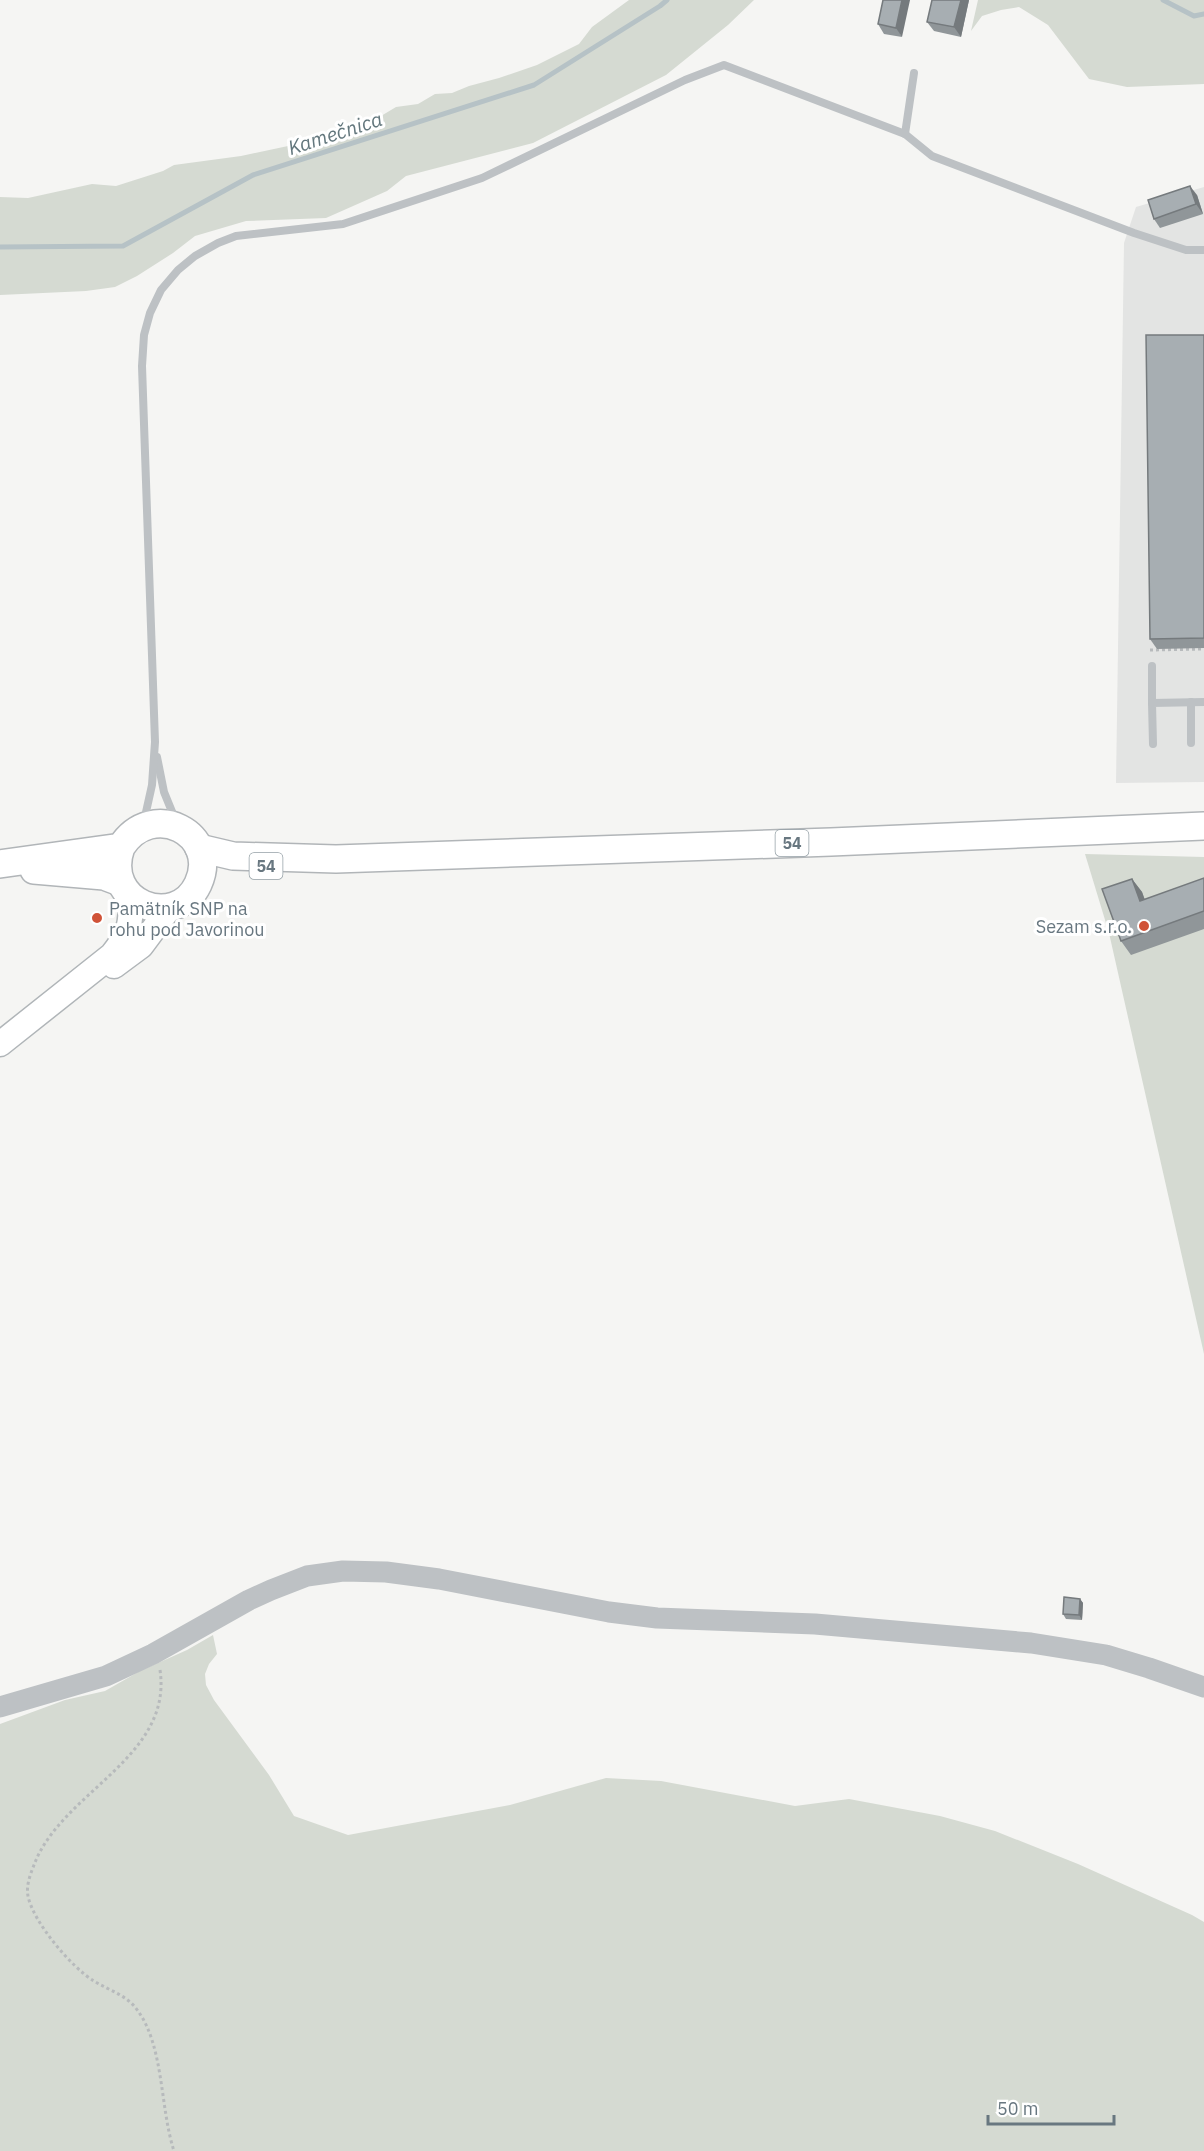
<svg xmlns="http://www.w3.org/2000/svg" width="1204" height="2151" font-family="'IBM Plex Sans',sans-serif">
<style>
.built{fill:#e3e4e3}
.green{fill:#d5dad2}
.lines{fill:none;stroke-linecap:round;stroke-linejoin:round}
.stream{stroke:#b6c2c6;stroke-width:5}
.secondary-casing{stroke:#b0b5b8;stroke-width:27}
.primary-casing{stroke:#b1b5b8;stroke-width:30}
.path{stroke:#b7babc;stroke-width:3;stroke-dasharray:3 3;stroke-linecap:butt}
.service{stroke:#bdc1c4;stroke-width:8}
.tertiary{stroke:#bdc1c4;stroke-width:21}
.secondary{stroke:#fff;stroke-width:24}
.primary{stroke:#fff;stroke-width:27}
.wall{fill:#909699}
.shaded-wall{fill:#757a7d}
.building{fill:#a7aeb2;stroke:#757a7d;stroke-width:1.5}
.poi-dot{fill:#d05338;stroke:#fff;stroke-width:2}
.labels{text-anchor:middle;dominant-baseline:central;stroke-width:6;stroke-linejoin:round;paint-order:stroke}
.shield{fill:#fff;stroke:#95a0a6;stroke-width:1.5}
.shield-label{font-size:16px;font-weight:bold;fill:#687780}
.poi-label{font-size:18px;fill:#687780;stroke:#fff;text-anchor:start}
.water-label{font-size:20px;font-style:italic;fill:#63777d;stroke:#fff}
</style>
<rect width="100%" height="100%" fill="#f5f5f3"/>
<!-- built -->
<path class="built" d="M1204,187v595l-88,1 8,-540 12,-36z"/>
<!-- green -->
<g class="green">
<path d="M629,0h125l-26,25 -62,50 -133,68 -127,33 -19,15 -61,27 -80,3 -51,15 -22,17 -36,23 -22,11 -29,4 -86,4v-98l28,1 64,-14 24,2 47,-15 11,-6 67,-9 47,-10 47,-17 15,-2 31,-11 15,-9 22,-3 17,-10 17,-1 17,-7 30,-8 38,-13 42,-21 13,-17z"/>
<path d="M978,0h226v84l-77,3 -38,-8 -41,-54 -29,-18 -18,3 -19,6 -11,15z"/>
<path d="M1085,854l119,3v497l-95,-421z"/>
<path d="M213,1635l4,19 -8,10 -4,10 1,11 8,15 55,75 25,41 54,19 162,-30 96,-27 55,3 134,25 54,-7 91,17 55,15 83,33 114,51 12,7v229h-1204v-427l65,-24 40,-9 35,-20 47,-21z"/>
</g>
<g class="lines">
<!-- stream -->
<g class="stream">
<path d="M1163,0l31,16 10,-2"/>
<path d="M0,247l123,-1 130,-71 281,-90 126,-79 7,-6"/>
</g>
<defs>
<g id="secondary">
<path d="M114,966l27,-20 29,-39"/>
<path d="M0,1044l112,-89c18,-23 19,-29 19,-58"/>
</g>
<g id="primary">
<path d="M199,848l34,8 103,3 495,-17 373,-16"/>
<path d="M0,864l121,-17c31,-49 100,-13 77,37 -22,47 -97,20 -77,-37"/>
<path d="M34,870l70,6 16,6"/>
</g>
</defs>
<!-- secondary casing -->
<use href="#secondary" class="secondary-casing"/>
<!-- primary casing -->
<use href="#primary" class="primary-casing"/>
<!-- path -->
<g class="path">
<path d="M1150,650l54,-1"/>
<path d="M160,1670c13,88 -99,122 -126,195 -4,10 -8,21 -6,31 5,26 44,72 66,85 16,10 33,14 44,30 26,36 22,97 36,140"/>
</g>
<!-- service -->
<g class="service">
<path d="M905,134l9,-61"/>
<path d="M1152,666v37"/>
<path d="M1191,743v-41"/>
<path d="M1153,744l-1,-41 52,-1"/>
<path d="M157,757l7,35 11,27"/>
<path d="M144,821l8,-36 3,-43 -13,-376 2,-31 6,-22 11,-23 17,-20 17,-14 23,-13 18,-7 107,-12 139,-46 203,-98 39,-15 181,69 27,22 202,77 52,17h18"/>
</g>
<!-- tertiary -->
<path class="tertiary" d="M0,1707l106,-31 47,-22 96,-54 22,-10 36,-14 36,-5 43,1 53,7 170,33 48,6 158,6 216,19 75,12 43,13 55,19"/>
<!-- secondary -->
<use href="#secondary" class="secondary"/>
<!-- primary -->
<use href="#primary" class="primary"/>
</g>
<!-- wall -->
<g class="wall">
<path d="M883,0l19,37 -18,-3 -6,-10z"/>
<path d="M969,0l-8,37 -27,-6 -7,-9z"/>
<path d="M1197,195l6,19 -43,14 -6,-9z"/>
<path d="M1204,335v313l-47,1 -7,-10z"/>
<path d="M1204,878v51l-73,26 -10,-14 11,-62 10,13 3,8z"/>
<path d="M1080,1599l3,4 -1,17 -16,-1 -3,-5z"/>
</g>
<!-- shaded-wall -->
<g class="shaded-wall">
<path d="M902,0h8l-8,37 -6,-9z"/>
<path d="M961,0h8l-8,37 -7,-10z"/>
<path d="M1190,186l7,9 6,19 -7,-10z"/>
<path d="M1132,879l10,13 8,23 -10,-14z"/>
<path d="M1080,1599l3,4 -1,17 -3,-5z"/>
</g>
<!-- building -->
<g class="building">
<path d="M883,0h19l-6,28 -18,-4z"/>
<path d="M932,0h29l-7,27 -27,-5z"/>
<path d="M1190,186l6,18 -42,15 -6,-19z"/>
<path d="M1146,335h58v303l-54,1z"/>
<path d="M1204,878v33l-83,30 -19,-52 30,-10 8,22z"/>
<path d="M1064,1597l16,2 -1,16 -16,-1z"/>
</g>
<!-- markers -->
<g class="poi-dot">
<circle cx="97" cy="918" r="6"/>
<circle cx="1144" cy="926" r="6"/>
</g>
<g class="labels">
<!-- shield labels -->
<g class="shield">
<rect x="775.5" y="830" width="33" height="26" rx="4.5"/>
<rect x="249.5" y="853" width="33" height="26" rx="4.5"/>
</g>
<g class="shield-label">
<text x="792" y="843">54</text>
<text x="266" y="866">54</text>
</g>
<!-- poi labels -->
<g class="poi-label">
<text x="109" y="908">Pamätník SNP na<tspan x="109" dy="21">rohu pod Javorinou</tspan></text>
<text x="1132" y="926" text-anchor="end">Sezam s.r.o.</text>
</g>
<!-- water labels -->
<g class="water-label">
<text transform="translate(335 133) rotate(-18)">Kamečnica</text>
</g>
</g>
<!-- scale -->
<path d="M988 2115v9h126v-9" fill="none" stroke="#687780" stroke-width="3"/>
<text x="997" y="2115" font-size="18" fill="#687780" stroke="#ffffff" stroke-width="4.5" paint-order="stroke">50 m</text>
</svg>
